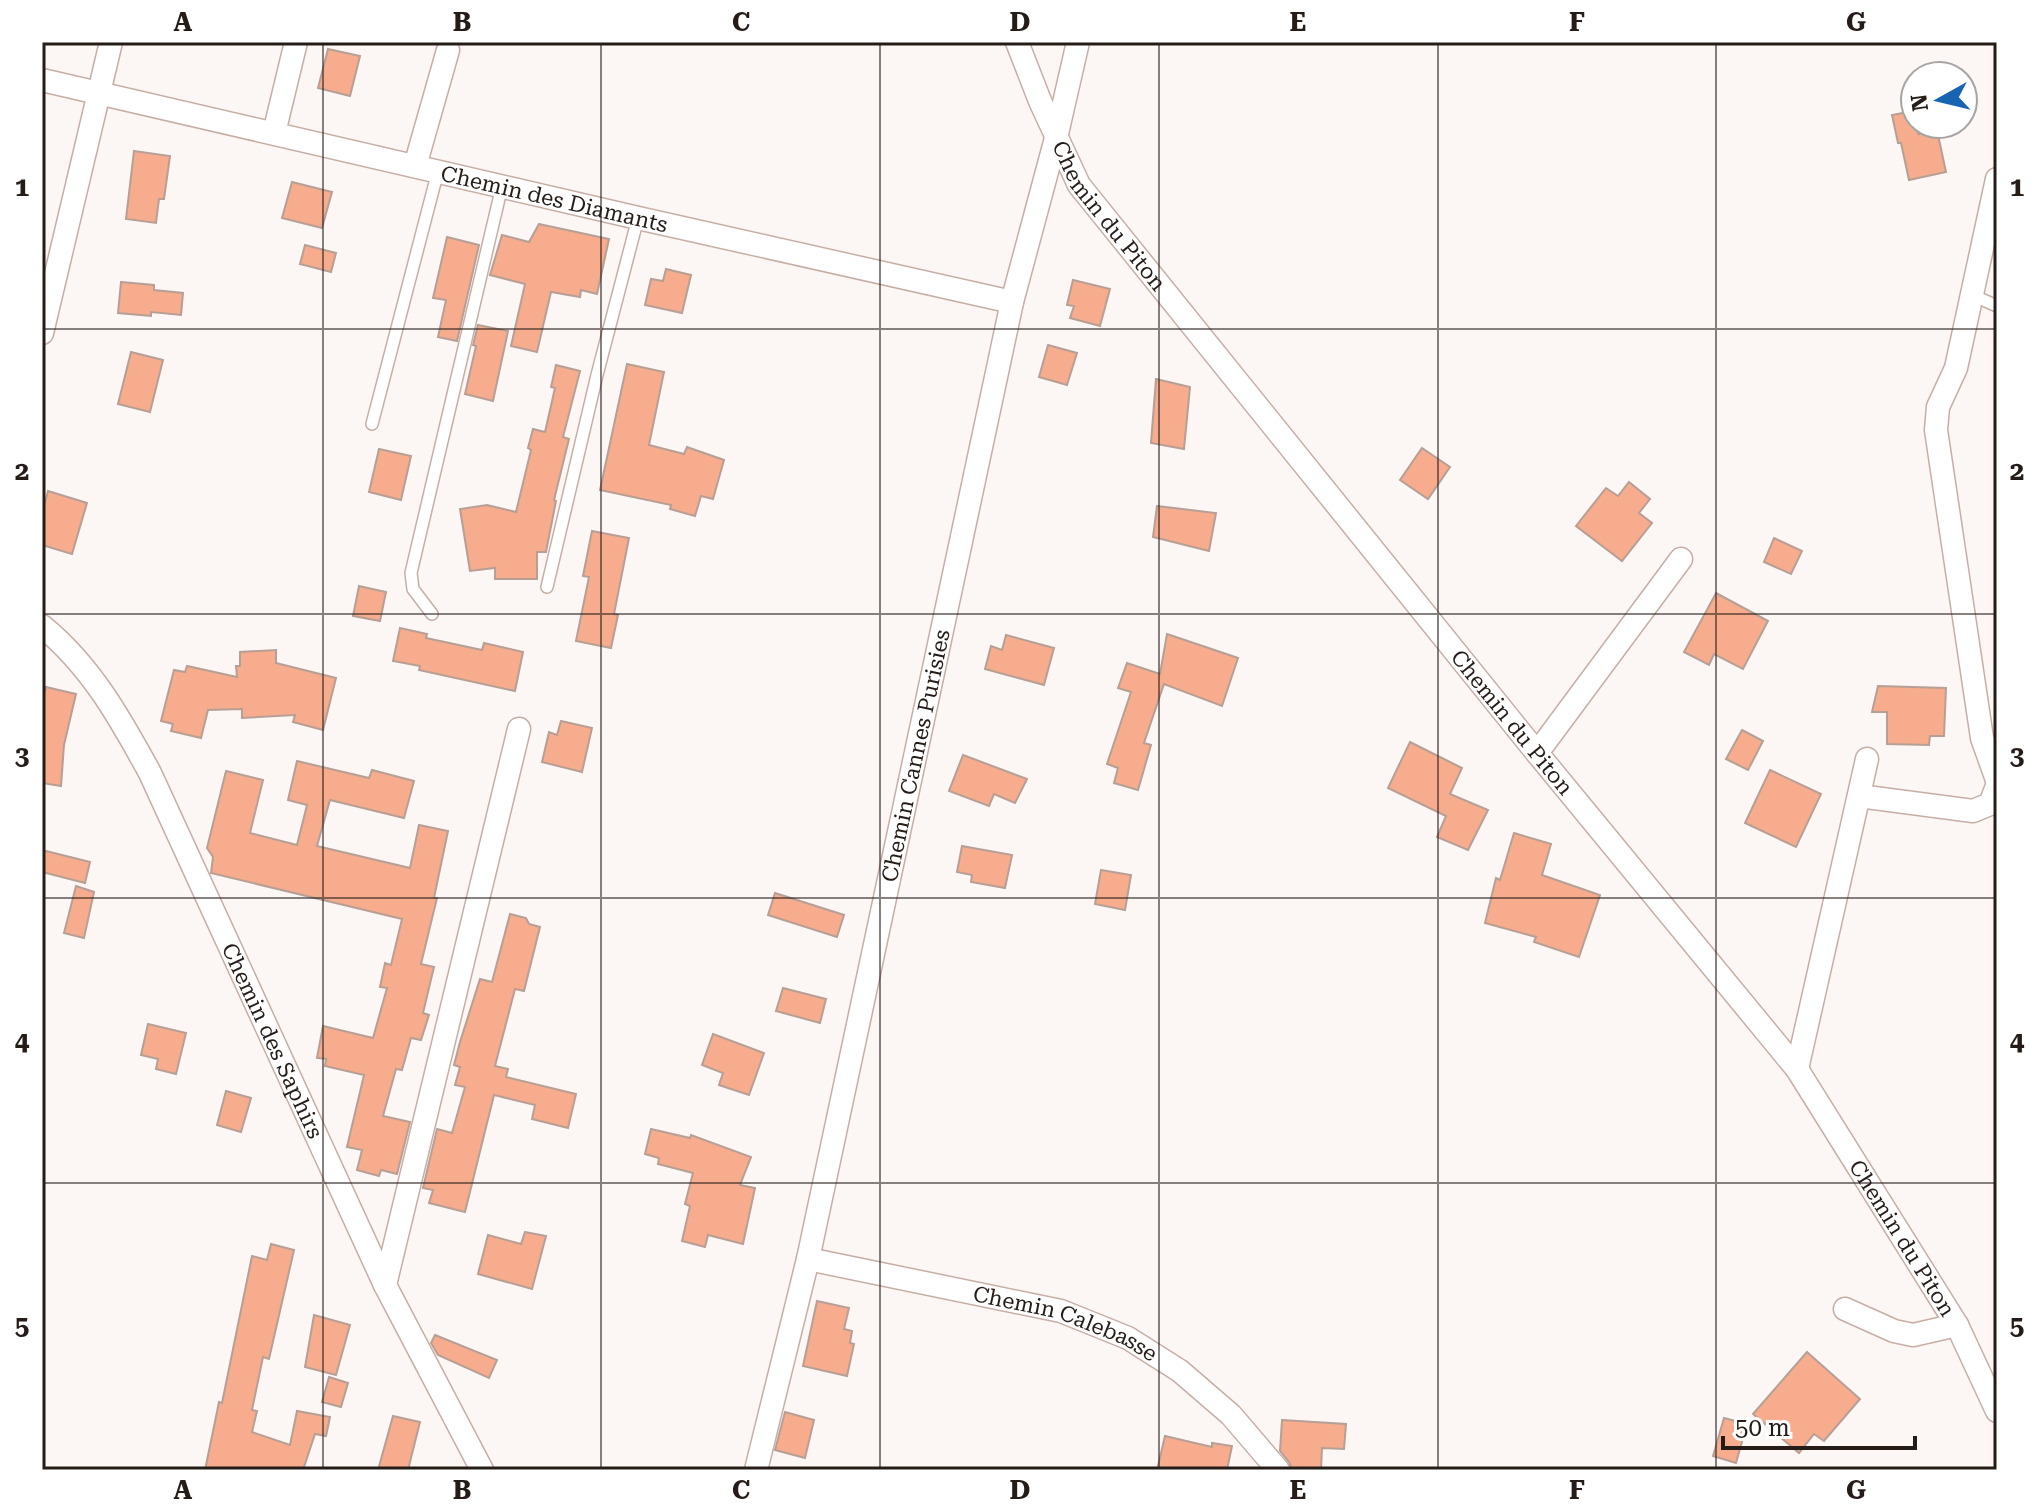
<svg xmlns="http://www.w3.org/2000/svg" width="2039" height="1512" font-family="'Roboto Serif',serif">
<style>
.building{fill:#f6ac8d;stroke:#b79f95;stroke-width:2}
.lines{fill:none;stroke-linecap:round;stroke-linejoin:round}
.service-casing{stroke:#c7aea4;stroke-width:14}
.minor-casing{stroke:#c7aea4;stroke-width:25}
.service{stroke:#fff;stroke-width:11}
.minor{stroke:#fff;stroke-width:22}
.grid{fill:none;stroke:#251c18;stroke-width:2;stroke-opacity:0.55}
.labels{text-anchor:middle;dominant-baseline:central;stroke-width:7;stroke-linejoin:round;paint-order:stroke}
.street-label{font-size:22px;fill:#251c18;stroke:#fff}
.neatline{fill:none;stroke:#251c18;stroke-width:3}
.grid-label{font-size:26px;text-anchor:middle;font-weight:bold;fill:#251c18}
</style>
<rect width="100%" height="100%" fill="#fcf7f5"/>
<!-- building -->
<g class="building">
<path d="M328,49l32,7 -10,40 -32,-8z"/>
<path d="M1913,111l5,23 19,-4 9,42 -37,8 -8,-37h-3l-6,-28z"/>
<path d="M134,151l36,5 -6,43h-5l-3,24 -30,-4z"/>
<path d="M292,182l40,10 -10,36 -40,-10z"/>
<path d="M539,224l70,15 -12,55 -16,-4 -1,7 -29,-5 -14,60 -26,-6 14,-62 -35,-9 12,-40 27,7z"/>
<path d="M447,237l32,8 -22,96 -19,-4 8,-37 -13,-2z"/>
<path d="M305,245l31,8 -5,19 -31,-8z"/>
<path d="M666,269l25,6 -9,38 -37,-8 6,-26 12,2z"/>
<path d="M1073,280l37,9 -10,37 -30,-8 4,-12 -7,-1z"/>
<path d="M121,282l33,3v5l29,3 -2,22 -30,-3v4l-33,-3z"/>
<path d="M478,325l30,6 -15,70 -28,-7 11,-48 -3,-1z"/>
<path d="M1048,345l29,8 -10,32 -28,-8z"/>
<path d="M131,352l32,8 -13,52 -32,-8z"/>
<path d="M627,364l37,8 -15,73 35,9 3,-7 37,13 -11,39 -12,-3 -6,20 -25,-7 1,-4 -71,-15z"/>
<path d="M556,365l24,6 -17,66 6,2 -15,61 2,1 -10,51h-9v27h-42v-11l-25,3 -10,-62 27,-4 29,7 15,-62 -3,-2 5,-19 12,3 10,-44 -4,-1z"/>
<path d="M1156,379l34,8 -6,62 -33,-6z"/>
<path d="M1422,448l28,19 -22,32 -28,-19z"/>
<path d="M379,449l32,7 -10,44 -32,-8z"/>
<path d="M1629,482l21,17 -11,14 13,10 -30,38 -46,-35 30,-38 12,8z"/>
<path d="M48,491l39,12 -15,51 -30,-9v-31z"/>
<path d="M1157,506l59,7 -7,38 -56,-14z"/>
<path d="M592,531l37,7 -15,76 4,1 -7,33 -35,-7 13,-64 -6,-1z"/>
<path d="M1774,538l28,13 -11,23 -27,-12z"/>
<path d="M359,586l27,6 -6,29 -27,-5z"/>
<path d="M1716,593l52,28 -25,48 -29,-15 -5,11 -25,-13z"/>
<path d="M400,628l27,6 -1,4 56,12 2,-7 39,9 -8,39 -96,-21 1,-4 -27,-5z"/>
<path d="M1167,634l71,24 -16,48 -58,-22 -20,59 7,2 -13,45 -24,-7 4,-15 -11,-4 24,-72 -13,-4 9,-25 33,11z"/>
<path d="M1006,635l48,13 -10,37 -59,-16 6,-23 11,4z"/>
<path d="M276,650v13l60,15 -13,52 -30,-8 2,-7 -53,3v-9l-34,1 -7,28 -30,-7 2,-7 -12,-3 13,-51 11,2 2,-6 50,11 -1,-11h4v-14z"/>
<path d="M1878,686l68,2 -2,48h-14l-1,9 -42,-1v-32h-15z"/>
<path d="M46,687l30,7 -12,51 -3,41 -19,-3v-79z"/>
<path d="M561,721l31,7 -10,44 -40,-10 7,-30 8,3z"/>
<path d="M1742,730l21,11 -15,29 -22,-11z"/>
<path d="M1410,742l52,26 -12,26 38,16 -20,40 -31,-13 9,-21 -58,-28z"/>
<path d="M963,755l64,24 -12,24 -21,-9 -5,12 -40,-15z"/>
<path d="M297,761l72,17 3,-8 42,11 -10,37 -74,-18 -13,46 93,22 9,-43 29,6 -14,67h3l-16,66 13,3 -11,46 6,2 -8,25 -10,-2 -9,32 -6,-1 -13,47 27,6 -13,52 -16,-4 -2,6 -22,-6 5,-20 -15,-3 17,-72 -39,-9 1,-7 -9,-1 6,-32 50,12 14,-50 -7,-1 5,-24 6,2 11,-46 -191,-46 2,-16 -6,-9 19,-77 37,9 -13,53 47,12 10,-40 -19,-5z"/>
<path d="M1770,770l51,24 -25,53 -51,-24z"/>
<path d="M1514,833l37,11 -9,31 58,20 -21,62 -45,-15 2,-5 -51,-14 11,-45 4,2z"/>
<path d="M962,846l50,9 -7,33 -34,-6 1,-7 -15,-3z"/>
<path d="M42,850l48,12 -5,21 -43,-11z"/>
<path d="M1101,870l30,5 -6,35 -30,-6z"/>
<path d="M76,886l18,6 -10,46 -20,-5z"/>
<path d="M775,893l69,22 -7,22 -69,-22z"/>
<path d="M510,914l16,4 3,6 11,3 -16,64 -9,-2 -20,77 13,3 -2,8 70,17 -8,34 -36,-9 3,-14 -41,-10 -29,117 -36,-9 4,-13 -10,-2 14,-59 15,4 13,-46 -10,-2 5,-18 -6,-2 6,-23 20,-63 12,3z"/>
<path d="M783,988l43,11 -6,24 -44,-12z"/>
<path d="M148,1024l38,9 -10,41 -20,-5 2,-10 -17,-4z"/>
<path d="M713,1034l51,19 -15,42 -30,-10 4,-12 -21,-8z"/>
<path d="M226,1091l25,7 -10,34 -24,-7z"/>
<path d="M651,1129l39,9 1,-3 60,22 -11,28 15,3 -12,56 -35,-9 -3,12 -23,-6 8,-35 -5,-2 8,-31 -35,-9 1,-6 -14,-4z"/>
<path d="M525,1232l21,4 -14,53 -54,-15 10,-39 33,9z"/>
<path d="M271,1244l23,6 -25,109 -6,-2 -11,53 5,1 -5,21 38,13 7,-34 33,6 -4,19 -11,-2 -12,36h-98l14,-68 3,1 30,-147 15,4z"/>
<path d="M817,1301l32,7 -5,21 8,2 -2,12 4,1 -7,32 -44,-10z"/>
<path d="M314,1315l36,10 -14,50 -31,-8z"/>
<path d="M435,1335l62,25 -8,18 -51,-23 -7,-12z"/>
<path d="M1807,1352l53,47 -36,42 -10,-7 -15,19 -46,-39z"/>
<path d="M329,1377l19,6 -7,24 -19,-5z"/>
<path d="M785,1412l29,8 -9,38 -30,-8z"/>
<path d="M393,1416l27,6 -12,48h-30z"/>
<path d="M1724,1418l23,6 -11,39 -23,-7z"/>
<path d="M1282,1420l64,4 -2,25 -22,-1 -1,22h-29l-3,-8 -9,-11z"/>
<path d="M1165,1436l47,11v-4l20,3 -5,24h-70z"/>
</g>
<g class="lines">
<defs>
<g id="service">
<path d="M1972,295l25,11"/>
<path d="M372,424l66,-253"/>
<path d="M547,587l50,-212 41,-157"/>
<path d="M432,614l-19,-25 -2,-16 91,-387"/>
</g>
<g id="minor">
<path id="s1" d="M1017,42l23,59 39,84 458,568 260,316 160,256 40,86"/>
<path id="s2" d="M42,80l596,138 374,84"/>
<path d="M274,133l22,-91"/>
<path d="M415,166l33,-116"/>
<path d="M1997,179l-41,189 -18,39 -2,23 46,308 15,42"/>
<path d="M42,333l69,-291"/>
<path id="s3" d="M42,626c49,40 78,92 108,147l235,512 97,185"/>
<path d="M1537,753l144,-194"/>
<path d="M1859,796l114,15 17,-7 7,-18"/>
<path d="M1797,1069l70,-310"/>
<path id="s4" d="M808,1259l253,52 67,27 52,33 51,44 47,55"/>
<path d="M385,1285l134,-556"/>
<path d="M1845,1309l49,22 19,4 44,-10"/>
<path id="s5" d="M756,1470l52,-211 204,-957 44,-164 22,-96"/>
</g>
</defs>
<!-- service casing -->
<use href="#service" class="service-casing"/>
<!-- minor casing -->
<use href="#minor" class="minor-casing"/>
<!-- service -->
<use href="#service" class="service"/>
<!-- minor -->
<use href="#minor" class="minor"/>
</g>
<!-- grid -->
<path class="grid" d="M323,42v1428M601,42v1428M880,42v1428M1159,42v1428M1438,42v1428M1716,42v1428M42,329h1955M42,614h1955M42,898h1955M42,1183h1955"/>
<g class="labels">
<!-- street labels -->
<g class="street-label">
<text stroke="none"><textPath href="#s2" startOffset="526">Chemin des Diamants</textPath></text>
<text stroke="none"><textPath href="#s1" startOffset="198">Chemin du Piton</textPath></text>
<text stroke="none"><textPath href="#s1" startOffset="846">Chemin du Piton</textPath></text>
<text stroke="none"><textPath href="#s5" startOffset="732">Chemin Cannes Purisies</textPath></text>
<text stroke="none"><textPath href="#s3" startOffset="478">Chemin des Saphirs</textPath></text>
<text stroke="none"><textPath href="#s1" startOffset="1494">Chemin du Piton</textPath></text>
<text stroke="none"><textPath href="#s4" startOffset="266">Chemin Calebasse</textPath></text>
</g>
</g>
<!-- border -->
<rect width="2039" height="1512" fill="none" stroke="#ffffff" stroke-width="88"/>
<!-- north arrow -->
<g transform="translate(1939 100) rotate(262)"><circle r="38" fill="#ffffff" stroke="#a8a4a3" stroke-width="2"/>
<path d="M0-6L14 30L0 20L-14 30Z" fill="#1764b3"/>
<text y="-12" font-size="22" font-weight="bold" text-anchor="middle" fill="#251c18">N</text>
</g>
<!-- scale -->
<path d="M1723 1436v12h192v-12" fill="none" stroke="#251c18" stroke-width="4"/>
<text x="1735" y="1436" font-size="24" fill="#251c18" stroke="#ffffff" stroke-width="6" paint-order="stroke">50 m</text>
<rect x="44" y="44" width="1951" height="1424" class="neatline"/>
<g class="grid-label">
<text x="183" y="31">A</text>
<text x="462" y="31">B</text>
<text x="741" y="31">C</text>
<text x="1020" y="31">D</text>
<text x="1298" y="31">E</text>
<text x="1577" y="31">F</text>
<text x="1856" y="31">G</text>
<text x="22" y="196">1</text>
<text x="2017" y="196">1</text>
<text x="22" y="480">2</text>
<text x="2017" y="480">2</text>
<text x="22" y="765">3</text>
<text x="2017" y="765">3</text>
<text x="22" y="1050">4</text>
<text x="2017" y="1050">4</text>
<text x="22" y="1335">5</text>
<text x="2017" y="1335">5</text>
<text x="183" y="1499">A</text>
<text x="462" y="1499">B</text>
<text x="741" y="1499">C</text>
<text x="1020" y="1499">D</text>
<text x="1298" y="1499">E</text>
<text x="1577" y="1499">F</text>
<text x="1856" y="1499">G</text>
</g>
</svg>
